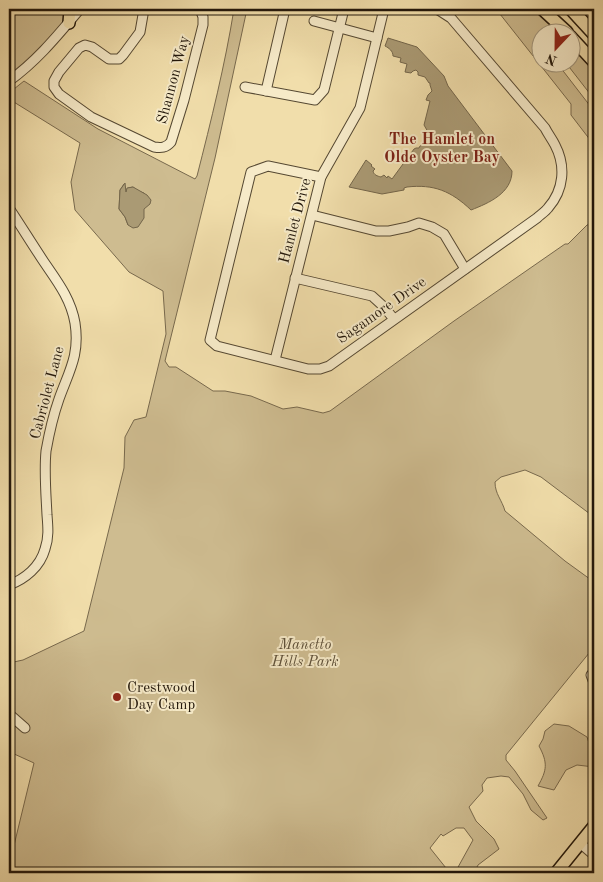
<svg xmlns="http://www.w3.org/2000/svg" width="603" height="882" font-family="'Old Standard TT',serif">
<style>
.green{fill:#cebc90;stroke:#78694d;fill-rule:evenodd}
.water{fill:#aa9a74;stroke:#73654a}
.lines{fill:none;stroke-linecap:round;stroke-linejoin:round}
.minor-casing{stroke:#554832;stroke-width:11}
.major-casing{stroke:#21160a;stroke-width:14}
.highway-casing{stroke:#21160a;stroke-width:15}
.minor{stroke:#f6eac8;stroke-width:9}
.major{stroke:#f1deab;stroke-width:11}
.highway{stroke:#f1deab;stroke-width:12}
.poi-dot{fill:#8f2418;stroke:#f6eac8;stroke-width:2}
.labels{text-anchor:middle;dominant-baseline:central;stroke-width:4;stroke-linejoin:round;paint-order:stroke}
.street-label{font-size:15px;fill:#21160a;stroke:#f6eac8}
.park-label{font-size:15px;font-style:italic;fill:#5e5039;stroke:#f6eac8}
.poi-label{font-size:15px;fill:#21160a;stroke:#f6eac8;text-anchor:start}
.neighbourhood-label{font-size:16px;font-weight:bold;fill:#7a1f14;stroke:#f6eac8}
</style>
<rect width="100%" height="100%" fill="#f1deab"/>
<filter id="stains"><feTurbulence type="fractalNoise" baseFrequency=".004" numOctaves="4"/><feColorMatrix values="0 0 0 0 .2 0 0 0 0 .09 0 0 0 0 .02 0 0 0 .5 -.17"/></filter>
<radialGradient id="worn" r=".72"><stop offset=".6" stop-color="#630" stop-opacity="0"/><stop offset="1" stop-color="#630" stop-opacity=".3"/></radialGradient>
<!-- green -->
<g class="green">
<path d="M9,9h58l-2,12 -43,46 -13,8z"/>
<path d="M234,9h13l-32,149 -50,203 4,6h7l37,24h12l26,5 32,13 14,-2 26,6 7,-2 124,-90 111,-77h3l19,-19 7,-2v294l-53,-40 -16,-7 -24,7 -6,5c0,12 7,18 10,29l60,50 29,21v65l-88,108v5l9,11 32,47 -4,2 -12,-10 -8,-16 -14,-17 -8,-1 -14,2 -5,7 1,6 -14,16 7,14 18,18 5,10 -21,16 -4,8h-16l-1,-4 16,-29 -9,-12h-8l-13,8 -2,-2 -11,14 20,25h-441v-7l25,-103 -22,-10 -3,-6v-84l14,-3 61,-29 40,-163 1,-31 9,-17 12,-3 20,-83 -3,-43 -34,-19 -54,-62 -4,-28 9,-39 -71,-44v-6l15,-12 74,48 97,50 2,-3c14,-55 28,-111 37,-167zM124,184l2,8 2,-4 5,-1 5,4 6,2 1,14 -17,18 -3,-8 -6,-8 1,-19z"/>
<path d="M496,9h38l24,23h-18v30l17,1 37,48v34l-23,-30v-11z"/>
<path d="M571,46l3,2 20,23v28l-28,-36 4,-1z"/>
<path d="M554,724l15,2 18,11 6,18 1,12 -17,-2 -11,5 -12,20 -16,-4c9,-16 10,-23 1,-40l4,-7 2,-8z"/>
</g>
<!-- water -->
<g class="water">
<path d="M388,38l29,9 27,29 4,10 64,85c0,22 -23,32 -41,39 -20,-19 -37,-26 -64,-23l-3,1v2l-22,4 -33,-7 17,-27 6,5 -1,1 4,3 -2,2c1,4 4,5 8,6l3,-2 3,3 1,-2 4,3 22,-30 2,-1h3l1,-2 5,-3 3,-11 -4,-7 6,-24 -4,-1 2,-5 4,-4 -2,-6v-2h-1l-4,-6 -7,-2v-3l-2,-2 -3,1 -2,2 -6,-1 2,-8 -7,-2 1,-4 -8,-2c0,-5 -4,-8 -8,-10z"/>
<path d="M125,183l1,9 1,-4 6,-1 14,8 4,5 -1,4 -6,5v9l-6,9 -5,1 -5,-3 -3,-8 -6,-8 1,-19z"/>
</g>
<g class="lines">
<defs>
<g id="minor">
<path d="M144,9l-4,23 -17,23 -4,4h-10l-17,-12 -7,-2 -6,3 -20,24 -5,9v6l5,7 32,23 63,30c7,1 12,1 17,-5l13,-42 19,-75v-8l-3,-8"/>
<path d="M314,21l63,17"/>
<path d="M9,81c28,-20 49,-46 71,-72"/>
<path d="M245,87l70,13 9,-10 20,-81"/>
<path d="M266,91l19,-82"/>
<path d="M321,177l-53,-11 -17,6 -41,168 7,6 91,23h12l9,-3 208,-148c3,-3 8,-6 11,-10 16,-18 18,-42 7,-63 -3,-6 -7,-11 -10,-17l-94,-110 -14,-9"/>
<path d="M9,208c12,18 23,36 35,54 13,19 27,37 31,61 5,32 -6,48 -16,76 -6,17 -10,35 -13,52 -2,21 0,43 1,64 1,12 2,23 -2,34 -5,18 -20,30 -36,36"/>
<path d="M312,215l64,16h13l19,-4 11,-4 13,4 12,7 21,35"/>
<path d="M295,278l77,18 11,10 11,13"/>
<path d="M275,360l46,-183 39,-69 24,-99"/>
<path d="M591,675l3,8"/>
<path d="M9,714l16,14"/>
<path d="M580,843l14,12"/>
</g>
<g id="major">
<path d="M542,9l25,23"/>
<path d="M69,23l1,-14"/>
<path d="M570,36l24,26"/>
<path d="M556,873l38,-47"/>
</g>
<path id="highway" d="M571,9l23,25"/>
</defs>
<!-- minor casing -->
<use href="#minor" class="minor-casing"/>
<!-- major casing -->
<use href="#major" class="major-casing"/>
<!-- highway casing -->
<use href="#highway" class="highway-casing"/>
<!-- minor -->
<use href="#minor" class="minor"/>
<!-- major -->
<use href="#major" class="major"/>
<!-- highway -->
<use href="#highway" class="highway"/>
</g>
<!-- markers -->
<circle class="poi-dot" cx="117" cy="697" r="5"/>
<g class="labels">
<!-- street labels -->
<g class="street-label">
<text transform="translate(174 80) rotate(-75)">Shannon Way</text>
<text transform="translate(296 221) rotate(-75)">Hamlet Drive</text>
<text transform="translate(382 311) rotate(-35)">Sagamore Drive</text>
<text transform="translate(48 393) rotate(-75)">Cabriolet Lane</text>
</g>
<!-- park labels -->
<g class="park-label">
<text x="305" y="645">Manetto<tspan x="305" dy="17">Hills Park</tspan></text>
</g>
<!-- poi labels -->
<g class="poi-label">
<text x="127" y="688">Crestwood<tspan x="127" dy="17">Day Camp</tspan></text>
</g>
<!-- neighbourhood labels -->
<g class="neighbourhood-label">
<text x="442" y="140">The Hamlet on<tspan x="442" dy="18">Olde Oyster Bay</tspan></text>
</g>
</g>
<!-- margin -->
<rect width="603" height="882" fill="none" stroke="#f1deab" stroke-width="30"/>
<rect x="10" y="10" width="583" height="862" fill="none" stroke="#21160a" stroke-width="2.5"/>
<rect x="15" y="15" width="573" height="852" fill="none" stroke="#21160a"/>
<!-- north arrow -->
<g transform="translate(556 48) rotate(202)"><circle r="24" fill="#f6eac8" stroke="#a1957c"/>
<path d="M0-4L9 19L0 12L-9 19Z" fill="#8f2418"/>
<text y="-8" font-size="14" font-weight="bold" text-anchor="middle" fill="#21160a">N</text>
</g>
<rect width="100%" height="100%" filter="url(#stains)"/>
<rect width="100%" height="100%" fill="url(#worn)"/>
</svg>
